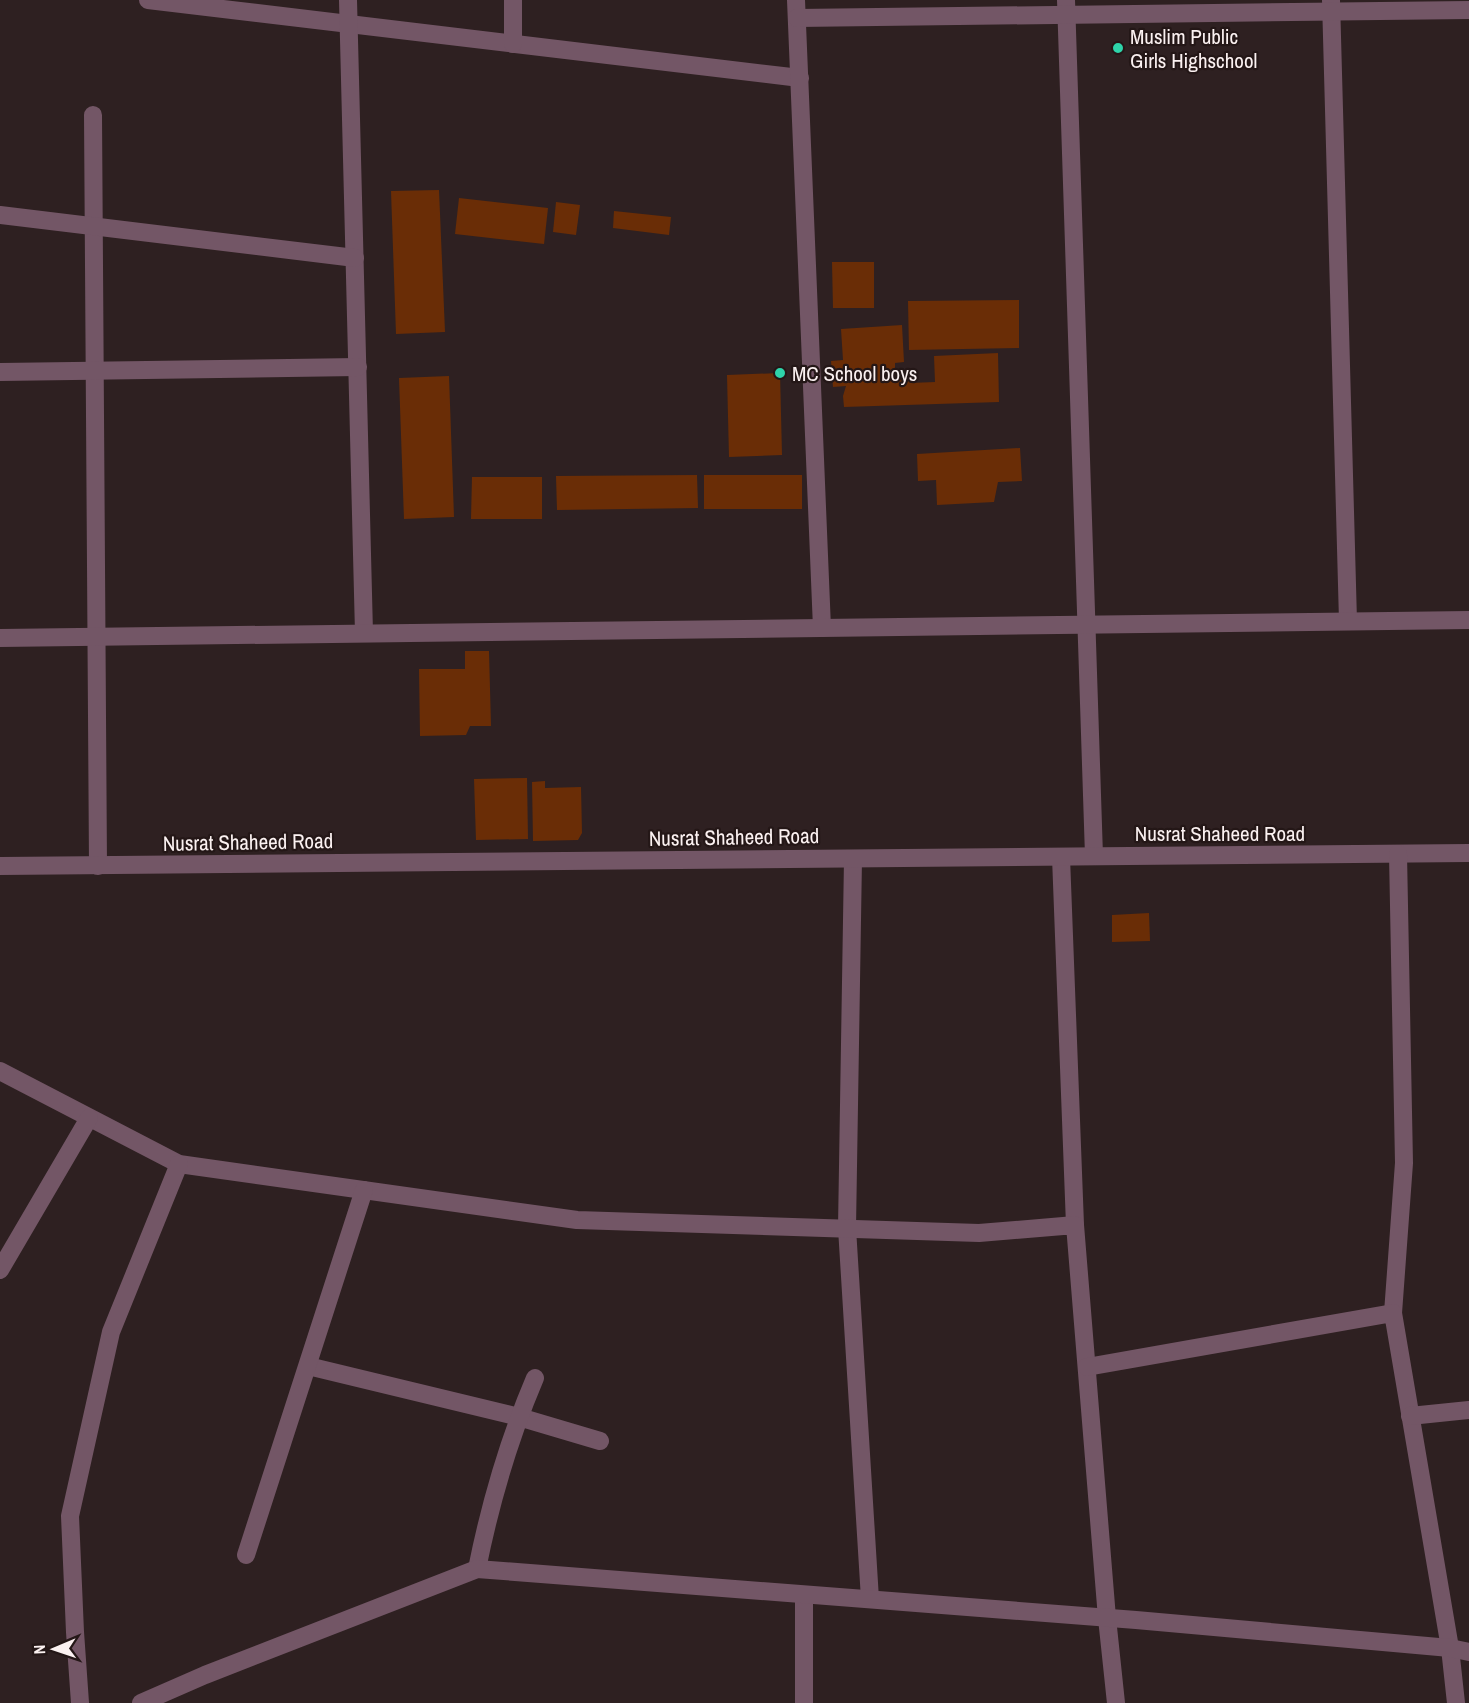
<svg xmlns="http://www.w3.org/2000/svg" width="1469" height="1703" font-family="'Archivo Narrow',sans-serif">
<style>
.building{fill:#6a2d06}
.lines{fill:none;stroke-linecap:round;stroke-linejoin:round}
.minor{stroke:#735666;stroke-width:18}
.poi-dot{fill:#2ed4aa;stroke:#241717;stroke-width:2}
.labels{text-anchor:middle;dominant-baseline:central;stroke-width:4.5;stroke-linejoin:round;paint-order:stroke}
.poi-label{font-size:21px;fill:#fbf1f1;stroke:#241717;text-anchor:start}
.street-label{font-size:21px;fill:#fbf1f1;stroke:#241717}
</style>
<rect width="100%" height="100%" fill="#2e2021"/>
<!-- building -->
<g class="building">
<path d="M439,190l6,142 -49,2 -5,-143z"/>
<path d="M459,198l89,10 -4,36 -89,-10z"/>
<path d="M556,202l24,3 -4,30 -23,-3z"/>
<path d="M614,211l57,6 -2,18 -56,-7z"/>
<path d="M832,262h42v46h-41z"/>
<path d="M1019,300v48l-110,2 -1,-49z"/>
<path d="M902,325l2,37 -9,1v10l10,-1 5,11 25,-1 -1,-26 64,-3 1,49 -155,5 -1,-11 3,-10 -13,1 -2,-26 12,-1 -2,-31z"/>
<path d="M780,373l2,82 -53,2 -2,-82z"/>
<path d="M449,376l5,141 -50,2 -5,-141z"/>
<path d="M1020,448l2,33 -24,1 -4,20 -57,3 -1,-25 -18,1 -1,-27z"/>
<path d="M697,475l1,33 -141,2 -1,-34z"/>
<rect x="704" y="475" width="98" height="34"/>
<path d="M472,477h70v42h-71z"/>
<path d="M465,651h24l2,75h-21l-4,9 -46,1 -1,-67h46z"/>
<path d="M527,778l1,61 -52,1 -2,-61z"/>
<path d="M545,781v7l36,-1 1,46 -4,7 -45,1 -1,-59z"/>
<path d="M1149,913l1,28 -38,1v-27z"/>
</g>
<g class="lines">
<!-- minor -->
<g class="minor">
<path d="M148,0l652,78"/>
<path d="M348,0l16,633"/>
<path d="M513,0v44"/>
<path d="M796,0l26,628"/>
<path d="M1066,0l28,856"/>
<path d="M1331,0l17,621"/>
<path d="M797,18l672,-8"/>
<path d="M93,115l5,751"/>
<path d="M0,215l355,43"/>
<path d="M0,372l358,-5"/>
<path d="M0,638l1469,-18"/>
<path d="M1061,857l14,368"/>
<path d="M853,859l-6,369 23,371"/>
<path d="M0,866l1469,-13"/>
<path d="M0,1071l179,93 398,56 402,13 96,-8 32,393 9,85"/>
<path d="M0,1270l89,-152"/>
<path d="M1393,1313l11,-150 -6,-309"/>
<path d="M308,1366l211,51 81,24"/>
<path d="M1087,1367l306,-54 57,335 6,55"/>
<path d="M1410,1416l59,-6"/>
<path d="M246,1555l118,-365"/>
<path d="M477,1569c13,-65 32,-130 58,-191"/>
<path d="M804,1596v107"/>
<path d="M80,1703l-5,-71 -5,-116 41,-184 68,-168"/>
<path d="M141,1703l64,-28 272,-106 659,51 314,28 19,4"/>
</g>
</g>
<!-- markers -->
<g class="poi-dot">
<circle cx="1118" cy="48" r="6"/>
<circle cx="780" cy="373" r="6"/>
</g>
<g class="labels">
<!-- poi labels -->
<g class="poi-label">
<text x="1130" y="36">Muslim Public<tspan x="1130" dy="24">Girls Highschool</tspan></text>
<text x="792" y="373">MC School boys</text>
</g>
<!-- street labels -->
<g class="street-label">
<text x="1220" y="833">Nusrat Shaheed Road</text>
<text transform="translate(734 837) rotate(-1)">Nusrat Shaheed Road</text>
<text transform="translate(248 842) rotate(-1)">Nusrat Shaheed Road</text>
</g>
</g>
<!-- north arrow -->
<g transform="translate(54 1649) rotate(268)" stroke="#241717" stroke-width="4.5" paint-order="stroke">
<path d="M0-4.5L10 22L0 15L-10 22Z" fill="#fbf1f1"/>
<text y="-9" font-size="16" font-weight="bold" text-anchor="middle" fill="#fbf1f1">N</text>
</g>
</svg>
